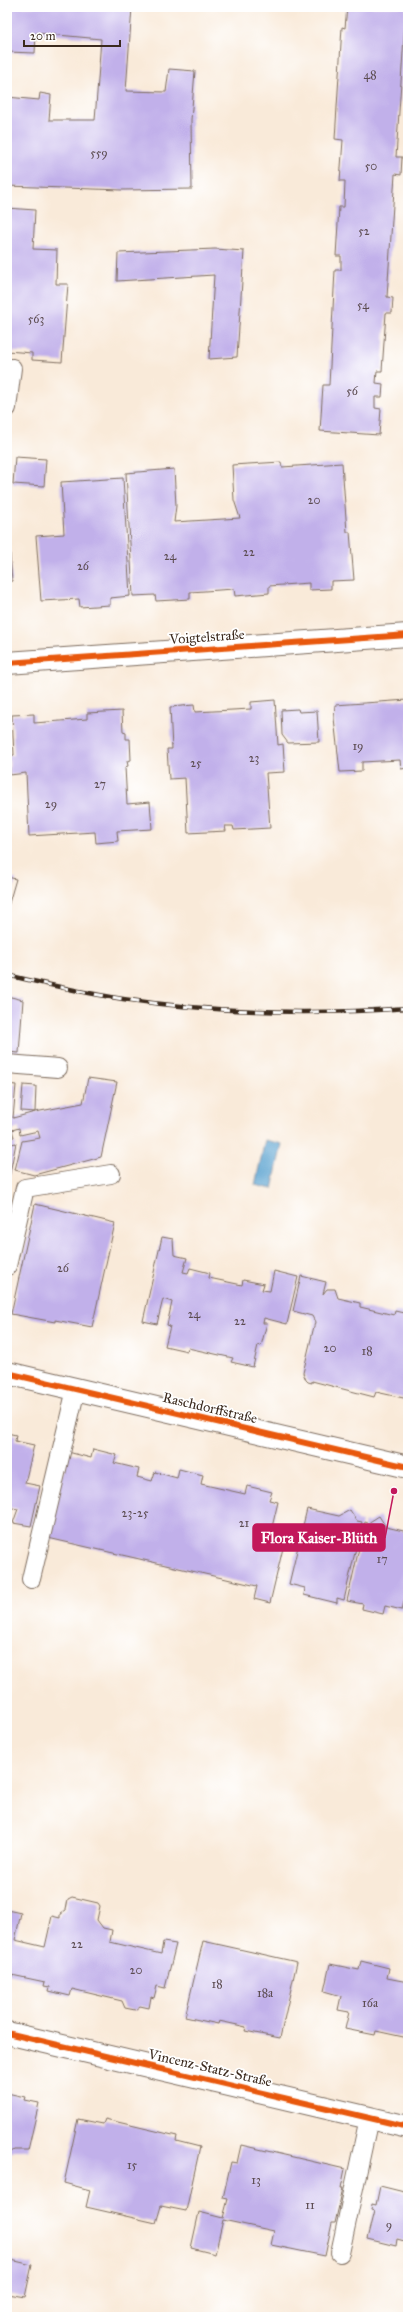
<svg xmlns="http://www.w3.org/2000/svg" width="415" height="2324" font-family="'IM FELL Great Primer',serif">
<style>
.water{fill:#58a1cf;stroke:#4a6676}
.building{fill:#c1b0ea}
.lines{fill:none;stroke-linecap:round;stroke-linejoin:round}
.lane-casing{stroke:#7e6d5f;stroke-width:20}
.street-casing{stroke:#7e6d5f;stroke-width:24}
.lane{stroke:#fff;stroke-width:18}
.street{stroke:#fff;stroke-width:22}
.rail-casing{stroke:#3b2a1e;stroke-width:4.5}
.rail{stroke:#fff;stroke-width:3;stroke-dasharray:9;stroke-linecap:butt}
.cycleway-casing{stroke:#fff;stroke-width:8}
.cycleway{stroke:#e8590c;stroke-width:6}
.labels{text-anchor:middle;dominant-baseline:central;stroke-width:3.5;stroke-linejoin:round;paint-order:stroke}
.number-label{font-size:12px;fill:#5c4c51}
.street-label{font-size:14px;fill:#3b2a1e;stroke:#fff}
.leader{fill:none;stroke:#c2185b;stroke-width:1.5}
.callout-dot{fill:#c2185b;stroke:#fff;stroke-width:1.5}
.callout{fill:#c2185b;stroke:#c2185b;stroke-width:1.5}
.callout-label{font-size:15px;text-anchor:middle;font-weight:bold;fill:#fff}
</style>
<rect width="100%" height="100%" fill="#fff"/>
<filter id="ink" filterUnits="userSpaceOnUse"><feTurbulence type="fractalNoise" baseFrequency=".025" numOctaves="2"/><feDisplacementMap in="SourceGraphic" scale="8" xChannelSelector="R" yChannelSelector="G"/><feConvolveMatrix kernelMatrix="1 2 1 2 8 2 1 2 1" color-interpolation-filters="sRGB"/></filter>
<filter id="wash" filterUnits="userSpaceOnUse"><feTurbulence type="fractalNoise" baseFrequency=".012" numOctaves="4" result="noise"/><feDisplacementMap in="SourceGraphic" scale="16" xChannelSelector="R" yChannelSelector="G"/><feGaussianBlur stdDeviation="0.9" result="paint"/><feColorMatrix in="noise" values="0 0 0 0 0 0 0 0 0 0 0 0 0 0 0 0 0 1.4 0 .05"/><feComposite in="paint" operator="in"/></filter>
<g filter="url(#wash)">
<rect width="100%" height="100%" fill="#f9ead9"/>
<!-- water -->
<path class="water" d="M265,1140l17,4 -10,45 -17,-4z"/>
<g id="blocks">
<!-- building -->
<g class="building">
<path d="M7,7h125l-6,84 40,1 3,-23 26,2 -4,49 1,69 -70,1 -115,-4v-89l32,3 1,-7 11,2 -2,25h46l6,-81 -65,-6 -1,20 -28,-1z"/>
<path d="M347,7h59l-10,150h6l-1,18 -6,-1 -8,123 6,1 -1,15h-6l-4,58h-5l-1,12 7,1 -1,13h-7v11l6,1 -2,26 -59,-4 3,-46h6l6,-115h6v-14h-5l3,-49h5l1,-26h-5l3,-41 -8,-1 7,-112 3,1z"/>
<path d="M7,208l28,2 -2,39 24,1 -1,34h12l-6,78 -30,-2v-7l-25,-2z"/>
<path d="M215,249l29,2 -7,106 -28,2 5,-84 -97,6 1,-28z"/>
<path d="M15,457l31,2 -2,27 -31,-2z"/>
<path d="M281,462l1,5 60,-4 5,69h3l4,48 -23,1v8l-22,1v-7l-40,3v7l-34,3 -1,-7 -44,3v7l-34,2 -1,-6 -22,1 -7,-123 48,-4 2,37 -2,16 66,-4 -6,-18 -2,-35z"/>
<path d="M123,478l7,118 -20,2v7l-30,2 -1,-8 -38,2 -5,-65 28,-2 -3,-52z"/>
<path d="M7,514l5,67 -5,1z"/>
<path d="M275,700l3,45 5,-1 2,28 -19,1 4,55 -36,2 -1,-4h-8l1,5 -38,2 -3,-55 -16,1 -2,-30h5l-2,-42 24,-2 1,7 56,-3v-7z"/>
<path d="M408,700v68l-7,1 -1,-9 -38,2v9l-22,1 -6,-54 1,-13z"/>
<path d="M298,709l1,3 18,-1 2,31 -31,1 -6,-8 -1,-25z"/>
<path d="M122,711l1,21 3,1v6h4l1,21 -4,1 1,5 -3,1 2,37 23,-2 2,27 -35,2 1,10 -22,2 -1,-11 -66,4 -3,-63 -16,2 -1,-19 5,-1 -2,-40 22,-1v9l53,-4v-6z"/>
<path d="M7,877l9,2 -9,31z"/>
<path d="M7,996l16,4 -4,53 -12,-1z"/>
<path d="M88,1078l29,4 -16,75 -67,18 -19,-5 7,-29 18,-3 -2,-7 -18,4 -1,-7 -7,2 2,7 -7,1v-54l9,1 -3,33 22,-6 -14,-1 2,-26 13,1 -1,26 48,-9z"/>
<path d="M16,1143l-8,40h-1v-38z"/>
<path d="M35,1204l80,19 -23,104 -37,-7v2l-44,-8z"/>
<path d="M162,1237l11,2 1,16 13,3 -4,14 5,1 2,-5 20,5 -1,5 33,7 1,-5 21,4 -2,6 8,1 4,-20 24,6 -11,47 -23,-6 -1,5h4l-6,23 -3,-1 -5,22 -22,-5 2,-4 -45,-10 -1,3 -22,-5 5,-20 -3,-1 5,-23 -9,-3 -6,25 -14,-3z"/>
<path d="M301,1276l25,6 -3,12 4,-5h8l3,9 22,5v4l34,8 1,-4 13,3v85l-32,-7 -2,5 -62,-16v2l-4,-1 -2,-2 -3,-7 12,-51 -3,-6 -19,-5z"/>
<path d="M7,1433l9,2 -1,6 19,4 -9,38 15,3 -9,40 -18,-3 5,-14 -11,-2z"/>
<path d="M93,1449l24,6 -3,8 25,6 -2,8 15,4 3,-9 22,6 2,-9 24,6 -2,9 44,10 2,-8 25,6 -3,8 9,2 -10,42 15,4 -13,55 -16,-4 3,-13 -209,-48 20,-86 23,6z"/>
<path d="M307,1509l32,7 11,-6 7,11 5,1 -18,78 -7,-2v5l-33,-8 1,-7 -16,-4z"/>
<path d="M379,1516l7,11 22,5v53l-6,25 -17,-4 -2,8 -21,-5 1,-5 -16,-3 18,-79 3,1z"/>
<path d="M72,1897l26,6 2,3 -3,14 6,8 9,2 -2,12 51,12 2,-12 13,2 -11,44 -8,-2 -3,12 -3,-1 -2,11 -9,-2 -5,4 -10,-2 -3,-7 -50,-12 -2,7 -21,-5 1,-4 -6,-1 1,-4 -38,-8v-64l14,3 -6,27 30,7 7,-31 8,2v-4l6,-4 2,-11z"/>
<path d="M203,1941l94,21 -17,76 -35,-7 1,-4 -13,-3 -14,-3 -1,3 -33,-7z"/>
<path d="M361,1961l28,7 -2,10 21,4v56l-32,-7 -1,4 -30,-6 4,-17 -11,-2 3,-14 -17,-5 6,-27 29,6z"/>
<path d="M7,2093l18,4 -1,3 15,3 -11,47h-14l-7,5z"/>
<path d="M78,2119l25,5 2,-5 72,17 -1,5 24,6 -14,64 -25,-5 -5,17 -70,-16 4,-17 -26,-7z"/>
<path d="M241,2145l104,24 -4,19h2l-8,35h-3l-7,33 -54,-11 3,-14 -51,-11 -8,34 -24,-6 8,-36 24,6 5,-19 -5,-1 8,-36 6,1z"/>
<path d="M380,2186l28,7v49l-11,-3 -1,7 -29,-7 7,-28 -3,-1 1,-6 4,1z"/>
<path d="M7,2259l25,6 -7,32 -18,-3z"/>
</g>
</g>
</g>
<g filter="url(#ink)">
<use href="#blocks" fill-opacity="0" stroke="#7e6d5f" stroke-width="1"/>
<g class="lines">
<defs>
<g id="lane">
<path d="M7,408l5,-40"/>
<path d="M7,1064l51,4"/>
<path d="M7,1266l18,-78 86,-14"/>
<path d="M31,1579l45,-190"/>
<path d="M340,2253l29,-135"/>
</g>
<g id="street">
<path d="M7,663l401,-28"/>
<path d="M7,1373l401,94"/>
<path d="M7,2033l401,94"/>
</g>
</defs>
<!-- lane casing -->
<use href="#lane" class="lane-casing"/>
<!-- street casing -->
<use href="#street" class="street-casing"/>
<!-- lane -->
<use href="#lane" class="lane"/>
<!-- street -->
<use href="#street" class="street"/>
<defs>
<path id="rail" d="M7,975c38,9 77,18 116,24 94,14 191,16 285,9"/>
</defs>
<!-- rail casing -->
<use href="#rail" class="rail-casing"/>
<!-- rail -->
<use href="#rail" class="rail"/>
<defs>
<g id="cycleway">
<path d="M7,663l401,-28"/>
<path d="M7,1373l401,94"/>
<path d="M7,2033l401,94"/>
</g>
</defs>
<!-- cycleway casing -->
<use href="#cycleway" class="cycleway-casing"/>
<!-- cycleway -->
<use href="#cycleway" class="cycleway"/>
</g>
</g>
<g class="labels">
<!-- number labels -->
<g class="number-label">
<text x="370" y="75">48</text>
<text x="99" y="153">559</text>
<text x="371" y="166">50</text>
<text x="364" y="231">52</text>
<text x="363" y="305">54</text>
<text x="36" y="319">563</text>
<text x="352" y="391">56</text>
<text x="314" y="500">20</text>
<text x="249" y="552">22</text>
<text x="170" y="556">24</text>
<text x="83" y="566">26</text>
<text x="358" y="746">19</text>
<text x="254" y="758">23</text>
<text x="196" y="763">25</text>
<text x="100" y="784">27</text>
<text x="51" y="804">29</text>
<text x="63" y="1268">26</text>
<text x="194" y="1314">24</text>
<text x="240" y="1321">22</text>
<text x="330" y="1348">20</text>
<text x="367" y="1351">18</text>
<text x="135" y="1513">23-25</text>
<text x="244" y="1523">21</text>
<text x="382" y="1559">17</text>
<text x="77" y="1944">22</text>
<text x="136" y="1970">20</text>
<text x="217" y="1984">18</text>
<text x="265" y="1993">18a</text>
<text x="370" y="2003">16a</text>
<text x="132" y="2165">15</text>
<text x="256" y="2180">13</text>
<text x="310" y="2205">11</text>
<text x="389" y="2225">9</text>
</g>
<!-- street labels -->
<g class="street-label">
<text transform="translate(207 637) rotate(-4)">Voigtelstraße</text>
<text transform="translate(210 1408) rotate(13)">Raschdorffstraße</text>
<text transform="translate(210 2068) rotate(13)">Vincenz-Statz-Straße</text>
</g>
</g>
<!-- callouts -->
<path class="leader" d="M394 1491L385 1538"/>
<circle class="callout-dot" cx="394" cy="1491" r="4"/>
<rect class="callout" x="253" y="1524" width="132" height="27" rx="4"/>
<g class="callout-label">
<text x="319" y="1543">Flora Kaiser-Blüth</text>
</g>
<!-- margin -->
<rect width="415" height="2324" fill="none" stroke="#fff" stroke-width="24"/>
<!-- scale -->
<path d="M24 40v6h96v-6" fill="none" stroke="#3b2a1e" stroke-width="2"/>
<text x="30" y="40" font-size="12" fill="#3b2a1e" stroke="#ffffff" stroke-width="3" paint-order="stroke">20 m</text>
</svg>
